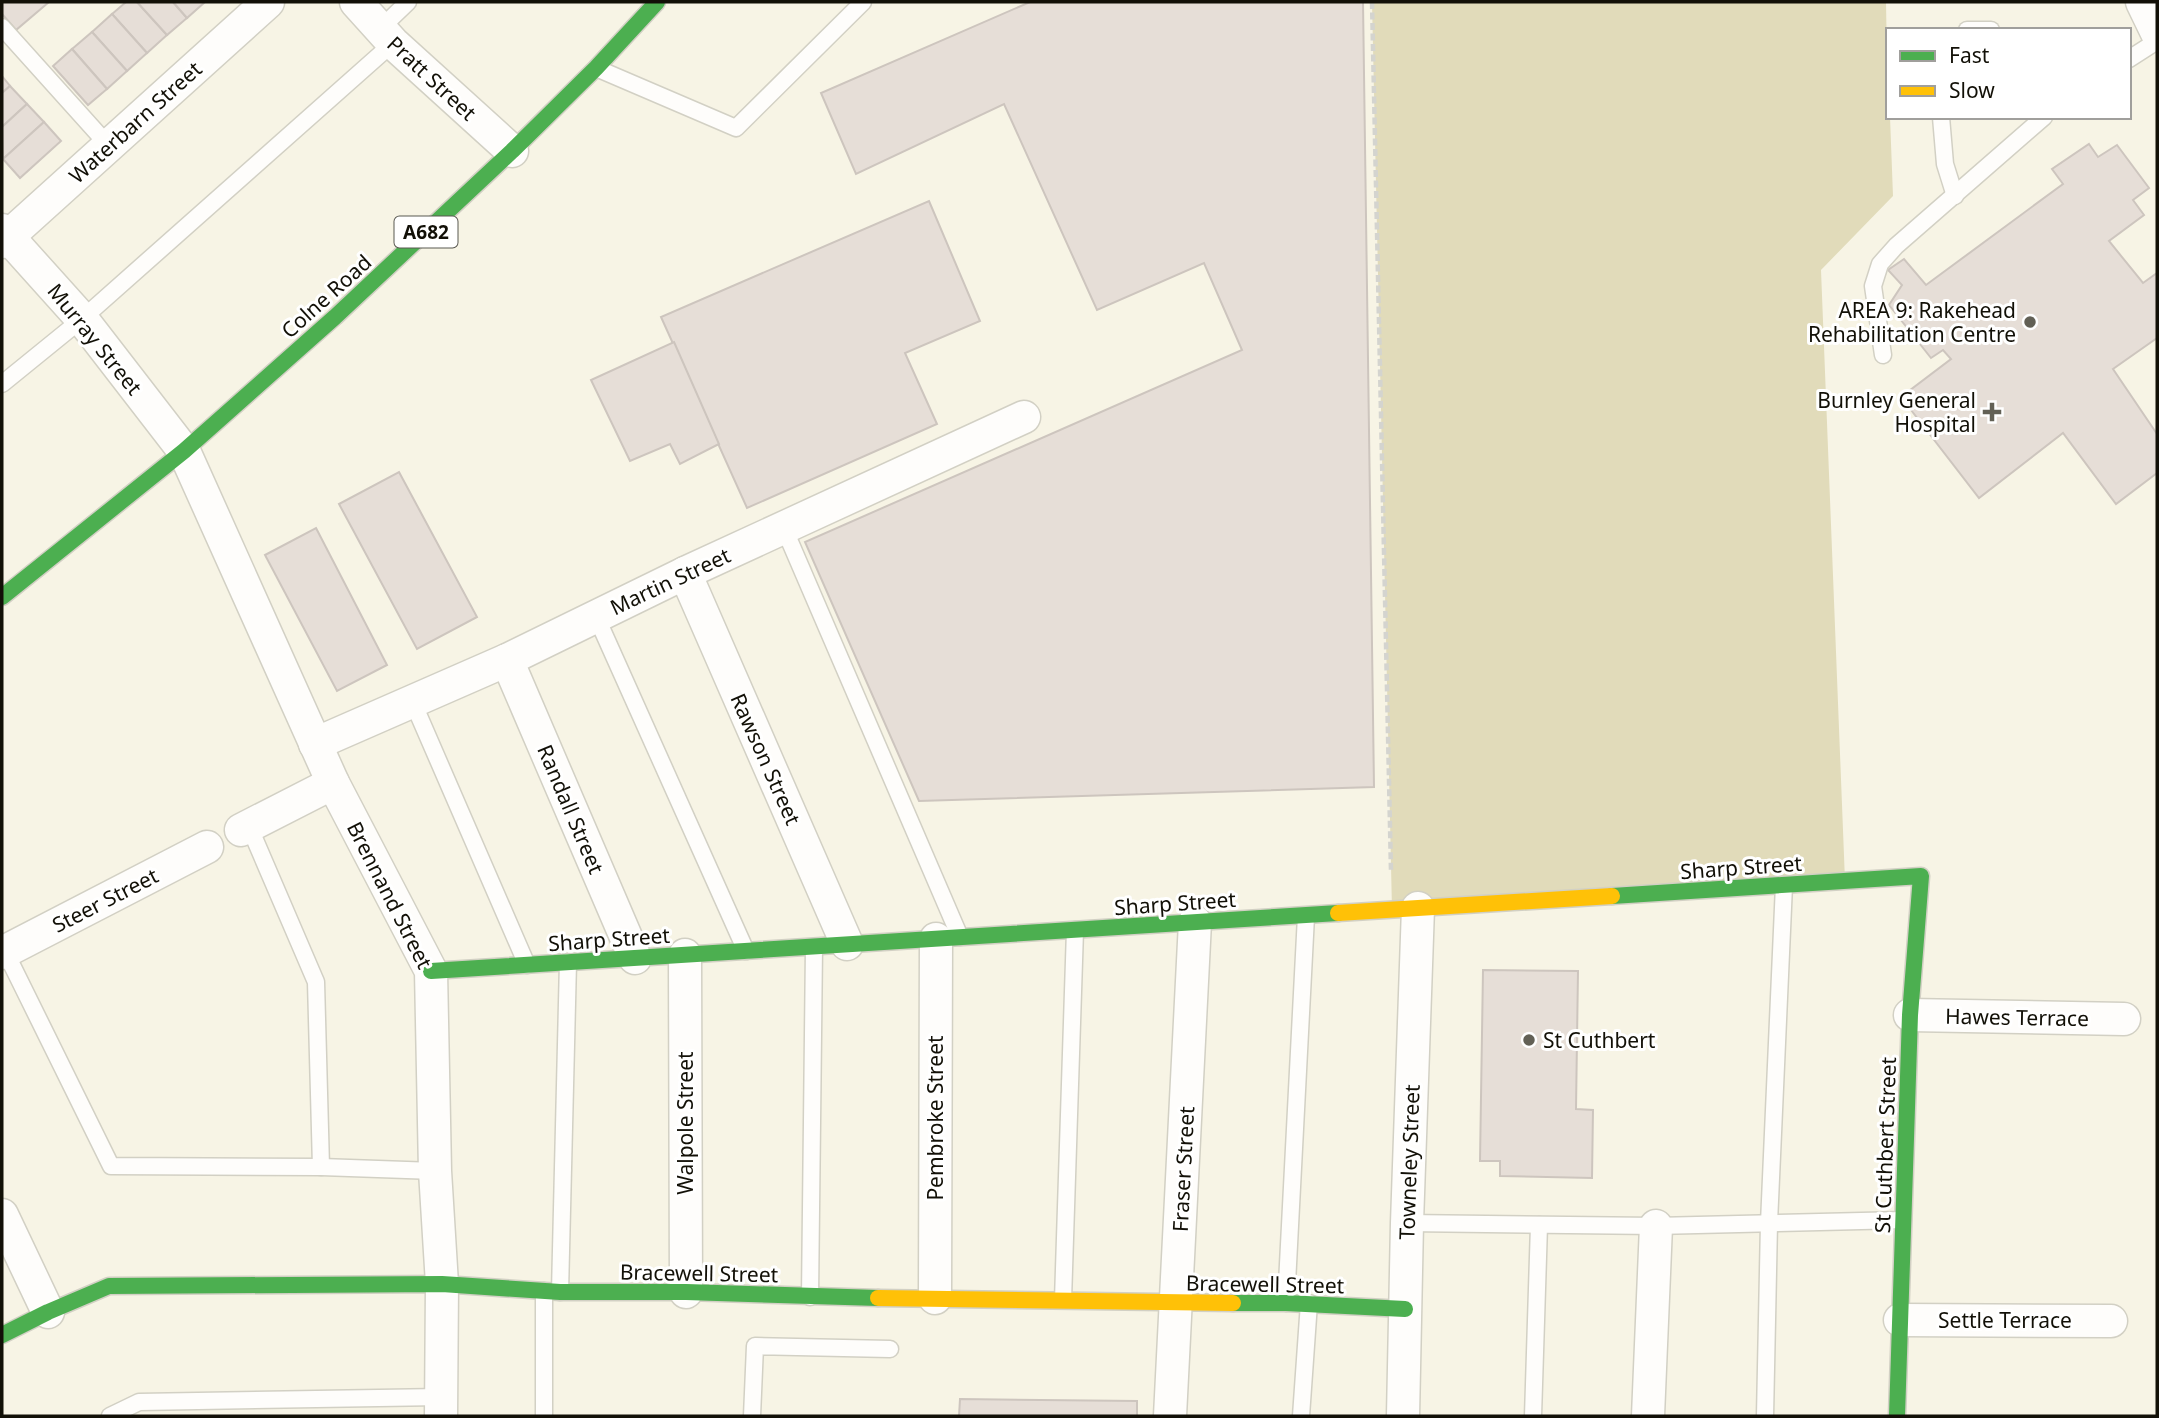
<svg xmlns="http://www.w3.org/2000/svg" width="2159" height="1418" font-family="'Noto Sans',sans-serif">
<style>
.green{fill:#e1dbba}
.building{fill:#e6ded7;stroke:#cdc5be;stroke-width:2}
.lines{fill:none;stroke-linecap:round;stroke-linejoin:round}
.lane-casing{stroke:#d2d0c4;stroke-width:19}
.street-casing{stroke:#d2d0c4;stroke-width:35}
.fast-casing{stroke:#d2d0c4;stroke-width:19}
.slow-casing{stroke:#d2d0c4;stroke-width:19}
.path{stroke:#d4d4cf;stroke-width:4.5;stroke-dasharray:7 3.5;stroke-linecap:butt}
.lane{stroke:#fefdfb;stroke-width:16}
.street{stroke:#fefdfb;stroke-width:32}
.fast{stroke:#4caf50;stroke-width:16}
.slow{stroke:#ffc107;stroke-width:16}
.poi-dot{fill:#626055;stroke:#fff;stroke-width:2.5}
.labels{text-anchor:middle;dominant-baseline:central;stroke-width:6;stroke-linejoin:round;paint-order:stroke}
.shield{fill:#fff;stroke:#595851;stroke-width:2}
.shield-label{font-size:19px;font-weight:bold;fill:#121007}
.street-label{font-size:21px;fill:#121007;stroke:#fff}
.poi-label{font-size:21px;fill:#121007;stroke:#fff;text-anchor:end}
</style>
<rect width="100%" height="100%" fill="#f7f4e5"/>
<!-- green -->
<path class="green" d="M1372,2h514l2,115h2l3,79 -72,74 24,611 -453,29z"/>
<!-- building -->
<g class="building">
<path d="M2,2h47l-33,28 -14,-16z"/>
<path d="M126,2h11l30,33 -20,18 -35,-39z"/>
<path d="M137,2h36l14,16 -20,17z"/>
<path d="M173,2h32l-18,16z"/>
<path d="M1030,2h333l11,785 -455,14 -114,-259 437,-192 -38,-87 -107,47 -93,-206 -148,70 -35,-81z"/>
<path d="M112,14l35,39 -20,18 -35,-39z"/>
<path d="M92,32l35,39 -20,18 -35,-40z"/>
<path d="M72,49l35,40 -19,16 -35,-39z"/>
<path d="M2,76l8,10 -8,7z"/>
<path d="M10,86l17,18 -25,23v-34z"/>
<path d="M27,104l17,18 -41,37 -1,-32z"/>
<path d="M44,122l17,19 -41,37 -17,-19z"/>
<path d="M2089,144l9,13 19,-12 32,43 -16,12 11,15 -35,26 34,42 14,-10v65l-44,31 44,65v39l-41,31 -53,-71 -84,65 -78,-101 50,-38 -8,-9 -12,8 -42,-53 13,-20 -14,-15 16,-11 22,26 137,-101 -11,-15z"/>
<path d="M929,201l51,120 -75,32 32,71 -190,84 -86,-191z"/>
<path d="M674,342l45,102 -39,20 -10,-20 -40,17 -39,-81z"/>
<path d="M399,472l78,145 -60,32 -78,-145z"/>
<path d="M316,528l71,137 -50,26 -72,-136z"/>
<path d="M1483,970l95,1 -2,138 17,1 -1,68 -92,-2v-15h-20z"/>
<path d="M960,1399l177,2v15h-178z"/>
</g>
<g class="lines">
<defs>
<g id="lane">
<path d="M2,27l106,118"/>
<path d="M380,29l28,-27"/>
<path d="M1967,30h24"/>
<path d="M2129,59l28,-18"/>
<path d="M596,68l140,60 127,-126"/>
<path d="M1941,117l4,47 10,32"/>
<path d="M1883,355l-10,-69 7,-22 16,-18 148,-129"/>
<path d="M2,384l80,-65 311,-276"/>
<path d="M784,528l176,409"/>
<path d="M596,616l150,335"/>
<path d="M412,700l115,265"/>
<path d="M249,826l67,156 5,185"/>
<path d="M5,951l106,215 210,1 114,4"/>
<path d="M1407,1223l249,3 247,-6"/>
<path d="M560,1292l8,-330"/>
<path d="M810,1297l4,-350"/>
<path d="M1063,1300l12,-370"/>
<path d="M1286,1303l20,-387"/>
<path d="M110,1416l29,-14 302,-5"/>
<path d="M544,1416v-125"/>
<path d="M752,1416l3,-70 135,3"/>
<path d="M1301,1416l8,-113"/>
<path d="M1533,1416l6,-191"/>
<path d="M1765,1416l4,-193 15,-338"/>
</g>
<g id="street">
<path d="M356,2l37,41 119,108"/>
<path d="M2142,2l15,31"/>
<path d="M2,230l80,89 102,132 149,332 98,188 4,200 7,113 -1,132"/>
<path d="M2,242l266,-240"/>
<path d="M685,573l162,371"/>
<path d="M507,660l128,298"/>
<path d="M315,744l192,-84 178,-87 339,-156"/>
<path d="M241,830l92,-47"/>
<path d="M2,953l205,-106"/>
<path d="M685,955l1,337"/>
<path d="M1910,1015l214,4"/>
<path d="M2,1215l46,97"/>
<path d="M935,1298l1,-359"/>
<path d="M1900,1320l211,1"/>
<path d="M1170,1416l25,-494"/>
<path d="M1403,1416l4,-193 11,-315"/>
<path d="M1648,1416l8,-190"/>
</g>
<g id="fast">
<path d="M2,597l182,-146 151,-134 177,-166 84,-83 61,-66"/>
<path d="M1612,896l309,-20 -11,139 -13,401"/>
<path d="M431,971l907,-58"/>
<path d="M1233,1303h53l119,6"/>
<path d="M2,1335l46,-23 61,-26 333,-2 118,8h126l192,6"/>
</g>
<g id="slow">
<path d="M1338,913l274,-17"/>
<path d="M878,1298l355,5"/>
</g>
</defs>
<!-- lane casing -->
<use href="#lane" class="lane-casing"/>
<!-- street casing -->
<use href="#street" class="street-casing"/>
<!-- fast casing -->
<use href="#fast" class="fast-casing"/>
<!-- slow casing -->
<use href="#slow" class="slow-casing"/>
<!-- path -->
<path class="path" d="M1372,2l19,870"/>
<!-- lane -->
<use href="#lane" class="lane"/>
<!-- street -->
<use href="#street" class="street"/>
<!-- fast -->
<use href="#fast" class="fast"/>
<!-- slow -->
<use href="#slow" class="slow"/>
</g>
<!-- markers -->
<g class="poi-dot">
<circle cx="2030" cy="322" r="7"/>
<path d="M1988.5 401.5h7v7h7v7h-7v7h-7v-7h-7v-7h7z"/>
<circle cx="1529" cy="1040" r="7"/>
</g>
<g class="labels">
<!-- shield labels -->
<rect class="shield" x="394.5" y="216.5" width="63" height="31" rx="5"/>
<g class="shield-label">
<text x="426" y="232">A682</text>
</g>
<!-- street labels -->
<g class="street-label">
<text transform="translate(432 78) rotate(43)">Pratt Street</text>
<text transform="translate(135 122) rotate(-42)">Waterbarn Street</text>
<text transform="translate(326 296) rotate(-42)">Colne Road</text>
<text transform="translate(95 339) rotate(51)">Murray Street</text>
<text transform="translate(670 581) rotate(-25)">Martin Street</text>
<text transform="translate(766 759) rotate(66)">Rawson Street</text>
<text transform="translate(571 809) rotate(67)">Randall Street</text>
<text transform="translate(1741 867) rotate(-4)">Sharp Street</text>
<text transform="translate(390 895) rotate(63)">Brennand Street</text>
<text transform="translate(105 900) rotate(-27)">Steer Street</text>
<text transform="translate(1175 903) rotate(-4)">Sharp Street</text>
<text transform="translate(609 939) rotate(-4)">Sharp Street</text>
<text transform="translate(2017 1017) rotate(1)">Hawes Terrace</text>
<text transform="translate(935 1118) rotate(-90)">Pembroke Street</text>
<text transform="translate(685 1123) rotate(-90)">Walpole Street</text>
<text transform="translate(1885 1145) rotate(-88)">St Cuthbert Street</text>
<text transform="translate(1409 1162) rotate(-88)">Towneley Street</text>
<text transform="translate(1183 1169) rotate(-87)">Fraser Street</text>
<text transform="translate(699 1273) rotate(1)">Bracewell Street</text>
<text transform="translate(1265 1284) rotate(1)">Bracewell Street</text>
<text x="2005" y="1320">Settle Terrace</text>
</g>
<!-- poi labels -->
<g class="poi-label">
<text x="2016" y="310">AREA 9: Rakehead<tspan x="2016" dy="24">Rehabilitation Centre</tspan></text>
<text x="1976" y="400">Burnley General<tspan x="1976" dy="24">Hospital</tspan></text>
<text x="1543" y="1040" text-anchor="start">St Cuthbert</text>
</g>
</g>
<!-- border -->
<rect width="2159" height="1418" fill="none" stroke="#121007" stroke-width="7"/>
<!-- legend -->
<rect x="1886" y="28" width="245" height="91" fill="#ffffff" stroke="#a09f9c" stroke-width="2"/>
<rect x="1900" y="51" width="35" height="10" fill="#4caf50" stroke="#a09f9c" stroke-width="2"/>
<text x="1949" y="63" font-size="21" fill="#121007">Fast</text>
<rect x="1900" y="86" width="35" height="10" fill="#ffc107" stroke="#a09f9c" stroke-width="2"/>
<text x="1949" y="98" font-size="21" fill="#121007">Slow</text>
</svg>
